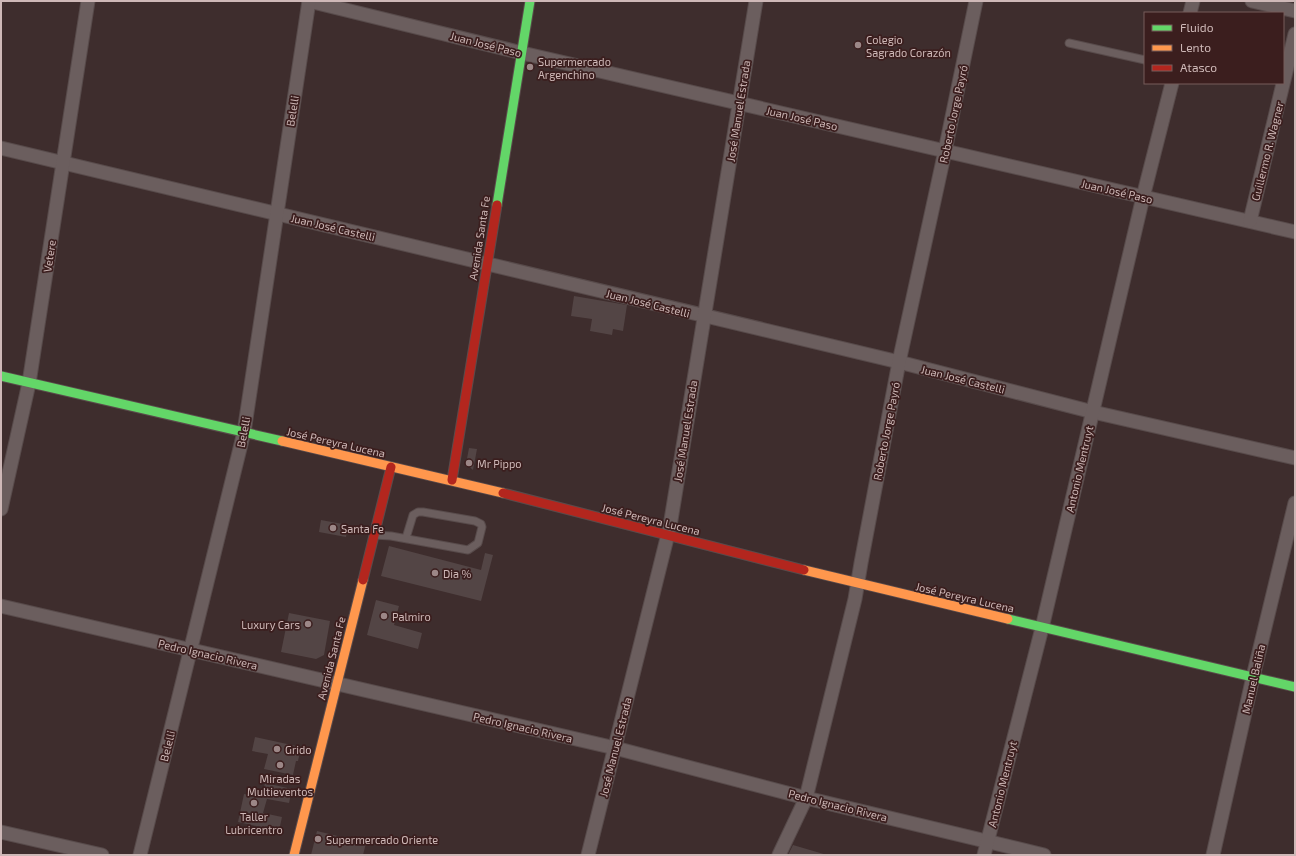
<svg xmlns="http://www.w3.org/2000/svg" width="1296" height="856" font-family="'Exo 2',sans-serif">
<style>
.building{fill:#534545}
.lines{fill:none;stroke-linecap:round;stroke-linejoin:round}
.lane-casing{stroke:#584b4b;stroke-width:9}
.street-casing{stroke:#584b4b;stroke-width:15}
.fast-casing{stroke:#5a4b4b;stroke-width:11}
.slow-casing{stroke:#5a4b4b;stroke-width:11}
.jam-casing{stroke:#5a4b4b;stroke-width:11}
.lane{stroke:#6b5e5e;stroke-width:7}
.street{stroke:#6b5e5e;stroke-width:13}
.fast{stroke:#63d668;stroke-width:9}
.slow{stroke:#ff974d;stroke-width:9}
.jam{stroke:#b3261e;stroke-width:9}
.poi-dot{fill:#9c8787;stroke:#3b1e1e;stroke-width:1.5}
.labels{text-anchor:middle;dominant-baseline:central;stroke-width:3.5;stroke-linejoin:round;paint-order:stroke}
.poi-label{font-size:11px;fill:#ceb8b7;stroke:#3b1e1e;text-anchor:start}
.street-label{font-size:11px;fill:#ceb8b7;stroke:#3b1e1e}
</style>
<rect width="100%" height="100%" fill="#3e2d2d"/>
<!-- building -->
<g class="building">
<path d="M574,296l53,9 -4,26 -10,-2 -1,6 -22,-4 2,-12 -21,-3z"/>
<path d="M469,448l8,1 -4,21 -7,-6z"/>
<path d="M321,520l27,5 -2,12 -27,-5z"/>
<path d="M389,546l92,24 4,-17 8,2 -12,46 -100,-25z"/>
<path d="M376,600l23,6 -5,19 28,8 -4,16 -51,-14z"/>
<path d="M289,613l41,8 -6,34 -8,4 -35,-7z"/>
<path d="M255,737l46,10 -3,14h-2l-3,14 -29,-6 4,-15 -16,-3z"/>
<path d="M265,783l27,6 -3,14 -22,-4 -4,14 19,4 -3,14 -41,-9 6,-28 18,4z"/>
<path d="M317,831l49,12 -3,12h-52z"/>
<path d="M793,845l34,10h-39z"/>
</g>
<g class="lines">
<defs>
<g id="lane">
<path d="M1069,43l76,17"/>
<path d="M374,535l17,1 77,14 10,-7 4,-16 -1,-3 -6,-3 -52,-9h-5l-5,3 -7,23"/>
</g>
<g id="street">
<path d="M309,1l213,52 773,179"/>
<path d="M1252,1l43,10"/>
<path d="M1190,13l3,-12"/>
<path d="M1,148l898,214 194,50 202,46"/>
<path d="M1250,221l45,-187"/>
<path d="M1,509l28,-126 59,-382"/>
<path d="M1,606l614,142 191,50 238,57"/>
<path d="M1,832l101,23"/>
<path d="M140,855l104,-423 65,-431"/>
<path d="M588,855l82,-329 86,-525"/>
<path d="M779,855l27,-57 49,-199 6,-36 38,-201 46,-211 31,-150"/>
<path d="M984,855l58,-227 101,-431 29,-114"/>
<path d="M1213,855l40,-178 42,-174"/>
</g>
<g id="fast">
<path d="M497,205l33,-204"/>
<path d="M1,376l281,65"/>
<path d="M1008,619l287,68"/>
</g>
<g id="slow">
<path d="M282,441l221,52"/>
<path d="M804,570l204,49"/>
<path d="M294,855l69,-275"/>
</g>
<g id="jam">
<path d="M452,480l45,-275"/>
<path d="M503,493l301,77"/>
<path d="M363,580l28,-113"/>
</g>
</defs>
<!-- lane casing -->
<use href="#lane" class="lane-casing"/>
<!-- street casing -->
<use href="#street" class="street-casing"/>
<!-- fast casing -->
<use href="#fast" class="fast-casing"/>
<!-- slow casing -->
<use href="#slow" class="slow-casing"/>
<!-- jam casing -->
<use href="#jam" class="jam-casing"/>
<!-- lane -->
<use href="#lane" class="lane"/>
<!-- street -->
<use href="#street" class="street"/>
<!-- fast -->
<use href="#fast" class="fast"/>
<!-- slow -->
<use href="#slow" class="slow"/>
<!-- jam -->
<use href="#jam" class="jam"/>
</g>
<!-- markers -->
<g class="poi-dot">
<circle cx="858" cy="45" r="4"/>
<circle cx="530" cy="67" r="4"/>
<circle cx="469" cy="463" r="4"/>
<circle cx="333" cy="528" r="4"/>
<circle cx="435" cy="573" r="4"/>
<circle cx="384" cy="616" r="4"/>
<circle cx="308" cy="624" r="4"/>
<circle cx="277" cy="749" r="4"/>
<circle cx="280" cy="765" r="4"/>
<circle cx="254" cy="803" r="4"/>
<circle cx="318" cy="839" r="4"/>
</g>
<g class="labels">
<!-- poi labels -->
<g class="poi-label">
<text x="866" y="39">Colegio<tspan x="866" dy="13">Sagrado Corazón</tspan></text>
<text x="538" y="61">Supermercado<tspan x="538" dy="13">Argenchino</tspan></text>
<text x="477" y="463">Mr Pippo</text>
<text x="341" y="528">Santa Fe</text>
<text x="443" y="573">Dia %</text>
<text x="392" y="616">Palmiro</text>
<text x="300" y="624" text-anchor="end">Luxury Cars</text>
<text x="285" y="749">Grido</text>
<text x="280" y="778" text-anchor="middle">Miradas<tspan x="280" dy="13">Multieventos</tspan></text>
<text x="254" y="816" text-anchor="middle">Taller<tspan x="254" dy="13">Lubricentro</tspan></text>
<text x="326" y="839">Supermercado Oriente</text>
</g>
<!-- street labels -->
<g class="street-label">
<text transform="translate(486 44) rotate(14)">Juan José Paso</text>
<text transform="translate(292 111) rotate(-81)">Belelli</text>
<text transform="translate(738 111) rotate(-81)">José Manuel Estrada</text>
<text transform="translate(953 114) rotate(-78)">Roberto Jorge Payró</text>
<text transform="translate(802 118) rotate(13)">Juan José Paso</text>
<text transform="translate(1267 151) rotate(-76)">Guillermo R. Wagner</text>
<text transform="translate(1117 191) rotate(13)">Juan José Paso</text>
<text transform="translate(333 227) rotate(13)">Juan José Castelli</text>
<text transform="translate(479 238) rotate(-81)">Avenida Santa Fe</text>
<text transform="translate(49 256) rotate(-81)">Vetere</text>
<text transform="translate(648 303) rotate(14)">Juan José Castelli</text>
<text transform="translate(963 379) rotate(14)">Juan José Castelli</text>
<text transform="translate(685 431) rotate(-81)">José Manuel Estrada</text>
<text transform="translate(886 431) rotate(-79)">Roberto Jorge Payró</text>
<text transform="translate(243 432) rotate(-79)">Belelli</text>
<text transform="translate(336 442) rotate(13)">José Pereyra Lucena</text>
<text transform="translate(1079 469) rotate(-77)">Antonio Mentruyt</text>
<text transform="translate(651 519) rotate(14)">José Pereyra Lucena</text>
<text transform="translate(965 597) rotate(13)">José Pereyra Lucena</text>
<text transform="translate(208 654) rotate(13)">Pedro Ignacio Rivera</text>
<text transform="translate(331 658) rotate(-76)">Avenida Santa Fe</text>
<text transform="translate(1253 679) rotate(-77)">Manuel Baliña</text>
<text transform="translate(523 727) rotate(13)">Pedro Ignacio Rivera</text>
<text transform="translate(167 746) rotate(-76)">Belelli</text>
<text transform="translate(615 747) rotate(-76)">José Manuel Estrada</text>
<text transform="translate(1002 784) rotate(-76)">Antonio Mentruyt</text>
<text transform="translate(838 805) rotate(14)">Pedro Ignacio Rivera</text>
</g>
</g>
<!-- border -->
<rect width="1296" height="856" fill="none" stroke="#ceb8b7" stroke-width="4"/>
<!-- legend -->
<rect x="1144" y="12" width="140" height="72" fill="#3b1e1e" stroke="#765c5b"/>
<rect x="1152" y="25" width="20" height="6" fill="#63d668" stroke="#765c5b"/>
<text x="1180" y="32" font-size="12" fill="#ceb8b7">Fluido</text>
<rect x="1152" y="45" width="20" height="6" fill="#ff974d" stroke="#765c5b"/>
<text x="1180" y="52" font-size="12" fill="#ceb8b7">Lento</text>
<rect x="1152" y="65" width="20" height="6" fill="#b3261e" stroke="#765c5b"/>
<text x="1180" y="72" font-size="12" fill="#ceb8b7">Atasco</text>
</svg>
